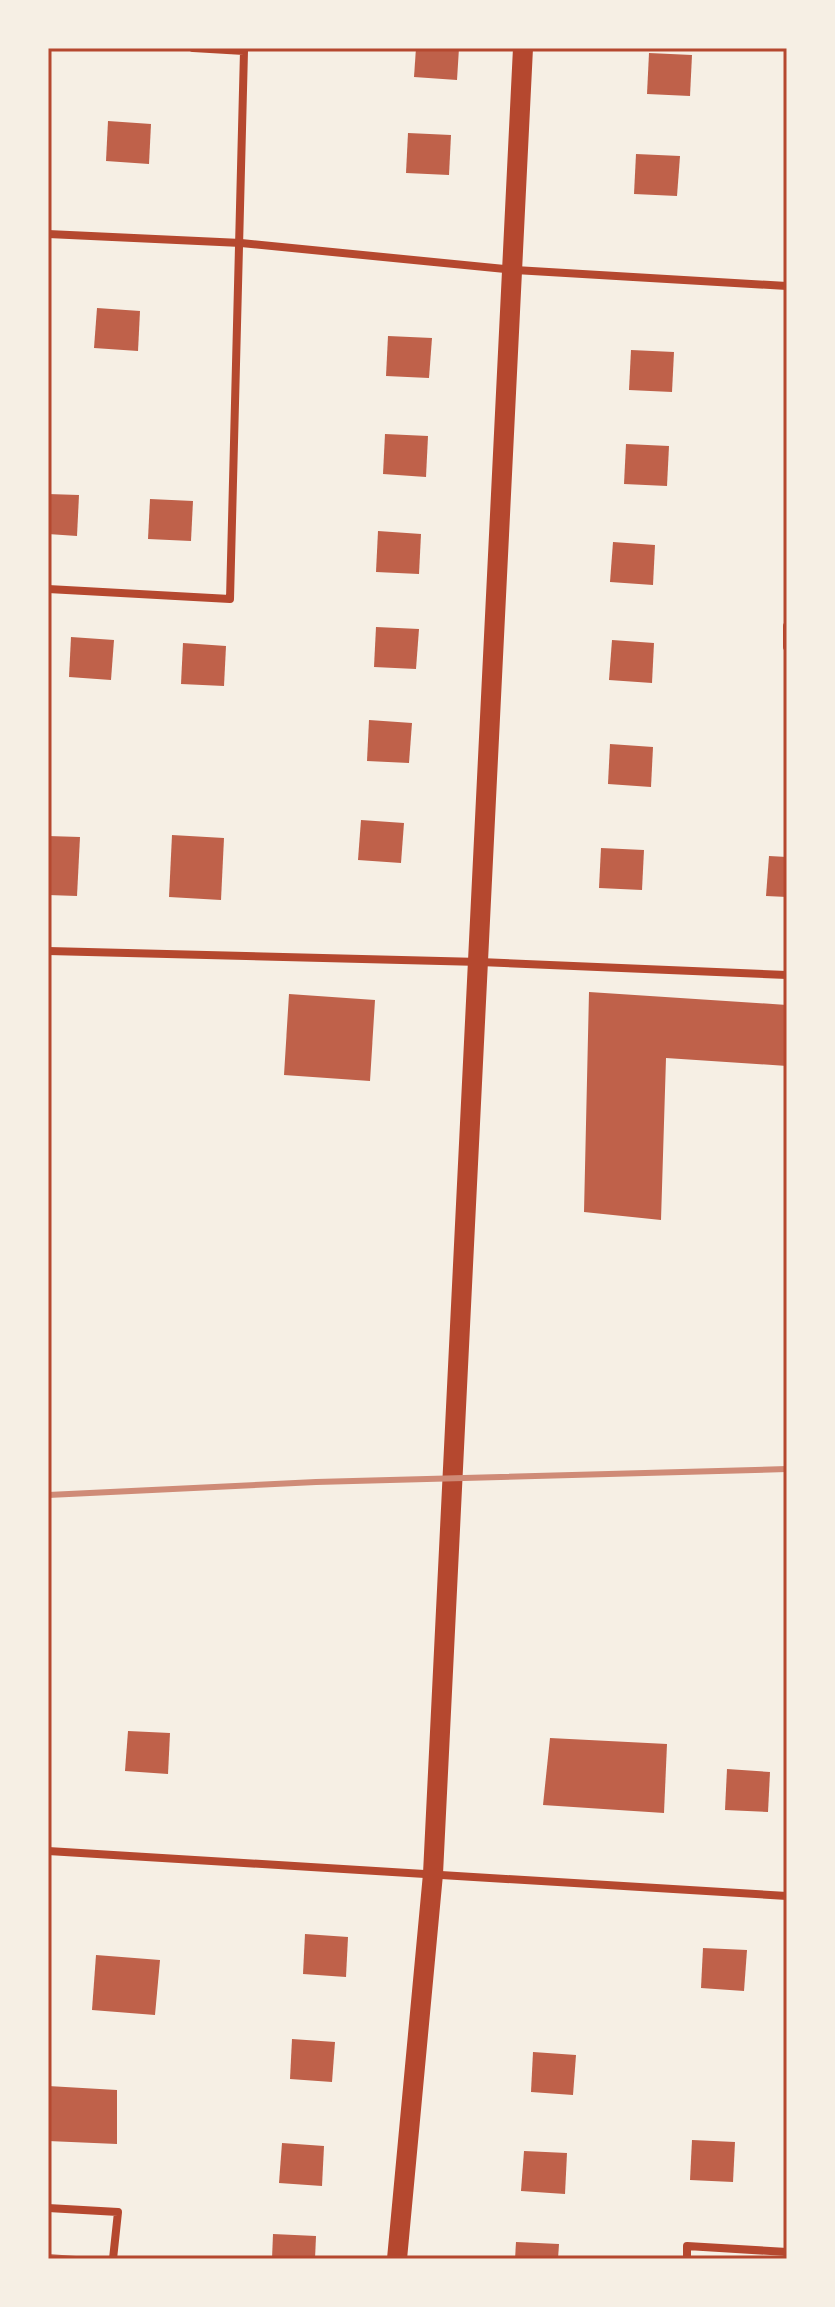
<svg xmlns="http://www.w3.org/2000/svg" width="835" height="2307" font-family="'Golos Text',sans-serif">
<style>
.building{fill:#bf614a}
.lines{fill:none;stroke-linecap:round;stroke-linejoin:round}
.minor{stroke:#b5482f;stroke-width:8}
.primary{stroke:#b5482f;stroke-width:20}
.rail{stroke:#cf8b77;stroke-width:6}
.neatline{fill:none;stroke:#b5482f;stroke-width:3}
</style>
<rect width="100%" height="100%" fill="#f6efe4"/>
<!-- building -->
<g class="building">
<path d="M416,48h43l-2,32 -43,-3z"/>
<path d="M649,53l43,2 -2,41 -43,-2z"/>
<path d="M108,121l43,3 -2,40 -43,-3z"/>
<path d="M408,133l43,2 -2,40 -43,-2z"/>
<path d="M636,154l44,2 -3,40 -43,-2z"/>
<path d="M97,308l43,3 -2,40 -44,-3z"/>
<path d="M388,336l44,2 -3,40 -43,-2z"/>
<path d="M631,350l43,2 -2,40 -43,-2z"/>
<path d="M385,434l43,2 -2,41 -43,-3z"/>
<path d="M626,444l43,2 -2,40 -43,-2z"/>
<path d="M48,494l31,1 -2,41 -29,-2z"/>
<path d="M150,499l43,2 -2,40 -43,-2z"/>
<path d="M378,531l43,3 -2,40 -43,-2z"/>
<path d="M613,542l42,3 -2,40 -43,-3z"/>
<path d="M376,627l43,2 -3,40 -42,-2z"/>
<path d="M71,637l43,3 -3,40 -42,-3z"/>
<path d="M612,640l42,3 -2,40 -43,-3z"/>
<path d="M183,643l43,3 -2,40 -43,-2z"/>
<path d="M369,720l43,3 -3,40 -42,-2z"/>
<path d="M610,744l43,3 -2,40 -43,-3z"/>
<path d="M361,820l43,3 -3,40 -43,-3z"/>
<path d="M172,835l52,3 -3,62 -52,-3z"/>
<path d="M48,836l32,1 -3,59 -29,-1z"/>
<path d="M601,848l43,2 -2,40 -43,-2z"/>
<path d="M769,856l18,1v40l-21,-1z"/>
<path d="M589,992l198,13v61l-121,-8 -5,162 -77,-8z"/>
<path d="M289,994l86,6 -5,81 -86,-6z"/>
<path d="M128,1731l42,2 -2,41 -43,-3z"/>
<path d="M550,1738l117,6 -3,69 -121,-8z"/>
<path d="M727,1769l43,3 -2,40 -43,-2z"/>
<path d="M305,1934l43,3 -2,40 -43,-3z"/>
<path d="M703,1948l44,2 -3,41 -43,-3z"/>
<path d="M96,1955l64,5 -5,55 -63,-5z"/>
<path d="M292,2039l43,3 -3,40 -42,-3z"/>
<path d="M533,2052l43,3 -3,40 -42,-3z"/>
<path d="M48,2086l69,4v54l-69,-3z"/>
<path d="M692,2140l43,2 -2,40 -43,-2z"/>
<path d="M282,2143l42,3 -2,40 -43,-3z"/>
<path d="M524,2151l43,2 -2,41 -44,-3z"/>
<path d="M273,2234l43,2 -1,23h-43z"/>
<path d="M516,2242l43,2 -1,15h-43z"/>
<path d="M48,2254l28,2v3h-28z"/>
</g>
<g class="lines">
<!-- minor -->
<g class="minor">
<path d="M48,234l193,9 274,27 272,16"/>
<path d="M48,589l182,10 14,-548 -51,-3"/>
<path d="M787,626v21"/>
<path d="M48,951l432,11 307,13"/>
<path d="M48,1851l739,45"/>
<path d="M48,2208l70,4 -5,47"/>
<path d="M687,2259v-13l100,6"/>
</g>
<!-- primary -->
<path class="primary" d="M397,2259l36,-385 90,-1826"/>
<!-- rail -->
<path class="rail" d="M48,1495l268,-13 471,-13"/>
</g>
<!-- border -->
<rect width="835" height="2307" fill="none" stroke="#f6efe4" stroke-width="100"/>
<rect x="50" y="50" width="735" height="2207" class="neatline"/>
</svg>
